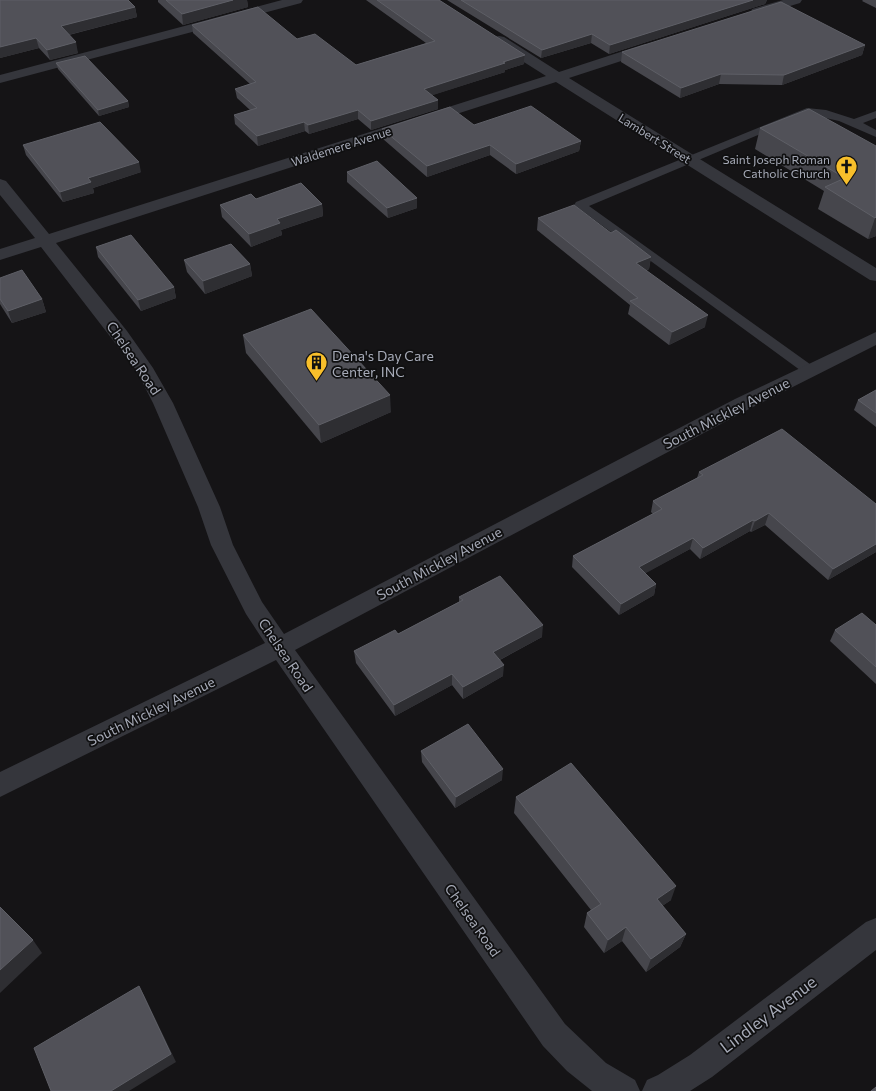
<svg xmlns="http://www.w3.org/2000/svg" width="876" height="1091" font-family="Commissioner,sans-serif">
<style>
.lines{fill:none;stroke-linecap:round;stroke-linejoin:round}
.lane{fill:#35363c;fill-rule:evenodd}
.street{fill:#35363c;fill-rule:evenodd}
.wall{fill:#46464c}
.shaded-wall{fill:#2e2e32}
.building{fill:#515158;stroke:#5e5f66}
.labels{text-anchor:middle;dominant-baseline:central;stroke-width:3.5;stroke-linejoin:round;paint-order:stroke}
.far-street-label{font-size:12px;fill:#a6aab7;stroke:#101011}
.far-poi-label{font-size:12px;fill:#a6aab7;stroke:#101011;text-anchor:end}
.poi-label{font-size:14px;fill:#a6aab7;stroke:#101011;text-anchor:start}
.street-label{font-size:14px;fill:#a6aab7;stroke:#101011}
.near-street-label{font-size:17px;fill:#a6aab7;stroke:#101011}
</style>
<rect width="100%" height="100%" fill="#151416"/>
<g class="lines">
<!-- lane -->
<path class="lane" d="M807,108l19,2 28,9 22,-8v7l-13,5 13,7v7l-37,-16 -31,-7 -219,92 225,161 2,3 -2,3h-10l-230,-168 2,-3z"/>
<!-- street -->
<g class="street">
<path d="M282,0h21l-2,3 -301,80v-8z"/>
<path d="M783,0h19l-2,3 -43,13 -6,-4 1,-3z"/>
<path d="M499,36l5,1 55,35 86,-28h10l2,3 -2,3 -86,28 307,190v13l-6,-1 -314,-198 -500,161 71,88 26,37 20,35 47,104 13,38 29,57 22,32 451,-235 141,-67v13l-127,64 -454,241 270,374 41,39 29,17 5,11h-48l-25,-20 -24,-25 -267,-386 -276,137v-25l265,-129 -19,-29 -35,-69 -13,-38 -45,-104 -17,-33 -95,-123 -41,13v-11l35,-11 -35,-43v-16l6,2 43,53 497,-158 -52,-33 -2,-3 2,-3z"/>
<path d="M876,918v32l-164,127 -22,14h-48l5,-11 11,-5 32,-20 176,-133z"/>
</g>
</g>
<!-- wall -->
<g class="wall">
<path d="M0,0l135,7 2,10 -68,18 9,18 -28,7 -11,-12 -39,10z"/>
<path d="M158,0h89l1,7 -65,18 -25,-23z"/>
<path d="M366,0h73l86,55 -1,9 -19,6v2l-73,23 6,14 -67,21 -13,-11 -49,15 -4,-3 -47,15 -23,-22 -1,-9 16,-5 -13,-12 -2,-9 15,-5 -57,-51 -1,-8 105,14 59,26 70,-22z"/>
<path d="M447,0h320l-2,4 -156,50 -18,-11 -50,15z"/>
<path d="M863,0h13v8l-14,-7z"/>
<path d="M865,45l-3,10 -80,30 -63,-1 -39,14 -59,-36 1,-10z"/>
<path d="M56,63l72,38 1,6 -30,9 -41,-47z"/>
<path d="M474,125l107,16 -2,10 -63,23 -26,-19 -63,22 -44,-38 -1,-10z"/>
<path d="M760,128l116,18v90l-8,3 -50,-30 6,-18 -69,-42z"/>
<path d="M23,145l118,27 -48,16 1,5 -31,9 -37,-47z"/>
<path d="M347,172l70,36 -29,10 -41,-36z"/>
<path d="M322,204l1,12 -42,14 1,5 -31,12 -29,-30 -2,-12z"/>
<path d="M538,218l73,15 40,24 -2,12 -3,2 59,56 -36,18 -41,-31 2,-9 -93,-75z"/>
<path d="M96,247l78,40 2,11 -35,13 -43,-54z"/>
<path d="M184,260l66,4 2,12 -47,18 -18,-22z"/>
<path d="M0,278l42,21 4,13 -34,11 -12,-19z"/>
<path d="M243,335l148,77 -70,31 -75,-90z"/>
<path d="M876,390v37l-22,-17 4,-10z"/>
<path d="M699,472l177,32v48l-48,28 -63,-55 -14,7 -1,-1 -50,28 -10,-10 -45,24 11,11 -2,11 -35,20 -47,-48 1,-11 80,-42 -2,-2 2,-11 44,-23z"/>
<path d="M459,597l83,40 -42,23 3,16 -40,23 -11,-14 -57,31 -39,-53 -2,-12 44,-17 61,-32z"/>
<path d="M876,625v59l-46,-43 5,-11z"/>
<path d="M421,751l81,29 -47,28 -33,-46z"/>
<path d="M516,797l155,103 -9,6 24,28 -6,13 -34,25 -24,-31 -18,12 -20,-26 3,-14 4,-3 -77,-97z"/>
</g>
<!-- shaded-wall -->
<g class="shaded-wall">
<path d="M233,0h14l1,7 -65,18 -1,-11z"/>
<path d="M753,0h14l-2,4 -156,50 1,-9z"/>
<path d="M135,7l2,10 -73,19 -3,-10z"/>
<path d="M592,34l-1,9 -50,15 1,-8z"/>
<path d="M36,38l3,10 -39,10v-11z"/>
<path d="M76,42l2,11 -28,7 -3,-10z"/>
<path d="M865,45l-3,10 -80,30 2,-10z"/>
<path d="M525,55l-1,9 -19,6v2l-81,26v-9z"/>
<path d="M721,74l-2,10 -39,14 1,-10z"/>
<path d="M438,100v9l-67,21v-9z"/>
<path d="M128,101l1,6 -30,9 -1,-6z"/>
<path d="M358,110v9l-49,15 -1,-9z"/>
<path d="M304,122l1,9 -47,15 -1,-10z"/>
<path d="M581,141l-2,10 -63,23v-10z"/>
<path d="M490,145v10l-63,22v-11z"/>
<path d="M139,162l2,10 -48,16 1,5 -31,9 -3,-10 28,-14z"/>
<path d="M417,198v10l-29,10 -1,-10z"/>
<path d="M322,204l1,12 -42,14 1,5 -31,12 -2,-13 28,-15z"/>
<path d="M876,217v19l-8,3 7,-21z"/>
<path d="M651,257l-2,12 -15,7 2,-13z"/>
<path d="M250,264l2,12 -47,18 -2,-13z"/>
<path d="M174,287l2,11 -35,13 -3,-11z"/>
<path d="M42,299l4,13 -34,11 -4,-12z"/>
<path d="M708,315l-3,12 -36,18 3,-13z"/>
<path d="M390,395l1,17 -70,31 -2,-18z"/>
<path d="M769,513l-4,12 -14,7 4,-11z"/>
<path d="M753,520l-3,11 -50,28 3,-11z"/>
<path d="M693,538l-3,11 -53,29 2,-11z"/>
<path d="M876,544v8l-48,28 5,-11z"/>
<path d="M656,584l-2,11 -35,20 2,-11z"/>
<path d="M543,625l-1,12 -50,27 1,-12z"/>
<path d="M504,665l-1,11 -40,23v-12z"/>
<path d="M452,674v11l-57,31 -1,-11z"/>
<path d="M503,769l-1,11 -47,28 1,-11z"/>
<path d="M676,886l-5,14 -19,13 5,-14z"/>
<path d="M626,927l-4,14 -18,12 4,-13z"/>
<path d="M686,934l-6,13 -34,25 5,-13z"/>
<path d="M33,940l9,13 -42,40v-23z"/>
<path d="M139,986l5,9 32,67 -47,29h-18z"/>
</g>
<!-- building -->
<g class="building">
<path d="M0,0h128l7,7 -74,19 15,16 -29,8 -11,-12 -36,9z"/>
<path d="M166,0h67l-51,14z"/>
<path d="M377,0h62l86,55 -22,7 2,1 -81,26 14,11 -67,21 -13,-11 -50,15 -4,-3 -47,14 -23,-21 23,-7 -22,-19 21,-7 -64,-57 66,-18 39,32 18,-5 41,31 79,-24z"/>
<path d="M461,0h292l-143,45 -18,-11 -50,16z"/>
<path d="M781,2l84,43 -81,30 -63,-1 -40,14 -59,-36z"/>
<path d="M85,56l43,45 -30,9 -42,-47z"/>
<path d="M531,106l50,35 -65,23 -26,-19 -63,21 -45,-37 68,-22 24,18z"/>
<path d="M809,109l67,37v71l-1,1 -50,-31 20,-9 -85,-50z"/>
<path d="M100,122l39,40 -51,16 3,4 -31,10 -37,-47z"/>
<path d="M377,161l40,37 -30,10 -40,-36z"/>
<path d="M301,183l21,21 -45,15 3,4 -31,11 -29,-29 31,-11 5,5z"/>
<path d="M574,205l37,28 5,-3 35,27 -15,6 72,52 -36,17 -42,-31 8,-3 -100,-80z"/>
<path d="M131,235l43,52 -36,13 -42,-53z"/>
<path d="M231,244l19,20 -47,17 -19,-21z"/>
<path d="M22,270l20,29 -34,12 -8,-12v-21z"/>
<path d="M311,309l79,86 -71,30 -76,-90z"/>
<path d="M876,390v23l-18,-13z"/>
<path d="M782,429l94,75v40l-43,25 -64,-56 -14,8 -2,-1 -50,28 -10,-10 -54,29 17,17 -35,20 -48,-48 89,-47 -9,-8 50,-26 -4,-3z"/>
<path d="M500,576l43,49 -50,27 11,13 -41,22 -11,-13 -58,31 -40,-54 41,-21 3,4 65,-34 -4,-3z"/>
<path d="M862,613l14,12v42l-41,-37z"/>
<path d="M468,724l35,45 -47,28 -35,-46z"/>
<path d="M571,763l105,123 -19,13 29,35 -35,25 -25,-32 -18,13 -21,-27 14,-9 -85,-107z"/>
<path d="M0,907l33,33 -33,30z"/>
<path d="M139,986l32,68 -60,37h-60l-17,-43z"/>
<path d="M876,1087v4h-5z"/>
</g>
<!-- icons -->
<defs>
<symbol id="church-pin" viewBox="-11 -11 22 30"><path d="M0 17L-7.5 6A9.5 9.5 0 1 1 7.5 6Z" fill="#f8bf2b" stroke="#101011"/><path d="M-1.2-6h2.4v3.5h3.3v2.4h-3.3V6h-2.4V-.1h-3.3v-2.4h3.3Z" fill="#111"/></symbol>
<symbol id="building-pin" viewBox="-11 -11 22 30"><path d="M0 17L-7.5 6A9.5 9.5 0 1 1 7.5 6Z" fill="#f8bf2b" stroke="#101011"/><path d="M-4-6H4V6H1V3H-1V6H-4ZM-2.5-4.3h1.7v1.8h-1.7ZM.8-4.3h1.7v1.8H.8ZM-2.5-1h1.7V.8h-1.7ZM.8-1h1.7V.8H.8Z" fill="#111"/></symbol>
</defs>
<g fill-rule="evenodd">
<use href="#church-pin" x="834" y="154" width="25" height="34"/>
<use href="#building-pin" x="304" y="350" width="25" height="34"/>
</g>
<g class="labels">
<!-- far-street labels -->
<g class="far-street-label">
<text transform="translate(655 138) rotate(32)">Lambert Street</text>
<text transform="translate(341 146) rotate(-18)">Waldemere Avenue</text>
</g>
<!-- far-poi labels -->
<g class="far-poi-label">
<text x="830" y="159">Saint Joseph Roman<tspan x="830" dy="14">Catholic Church</tspan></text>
</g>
<!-- poi labels -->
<g class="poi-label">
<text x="332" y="355">Dena's Day Care<tspan x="332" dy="16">Center, INC</tspan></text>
</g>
<!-- street labels -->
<g class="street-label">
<text transform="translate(134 358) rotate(56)">Chelsea Road</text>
<text transform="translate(726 413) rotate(-27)">South Mickley Avenue</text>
<text transform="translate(439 563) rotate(-28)">South Mickley Avenue</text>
<text transform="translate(286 655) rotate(56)">Chelsea Road</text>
<text transform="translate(151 711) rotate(-26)">South Mickley Avenue</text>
<text transform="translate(473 920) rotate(55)">Chelsea Road</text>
</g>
<!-- near-street labels -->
<g class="near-street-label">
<text transform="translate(768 1014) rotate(-37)">Lindley Avenue</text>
</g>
</g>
</svg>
